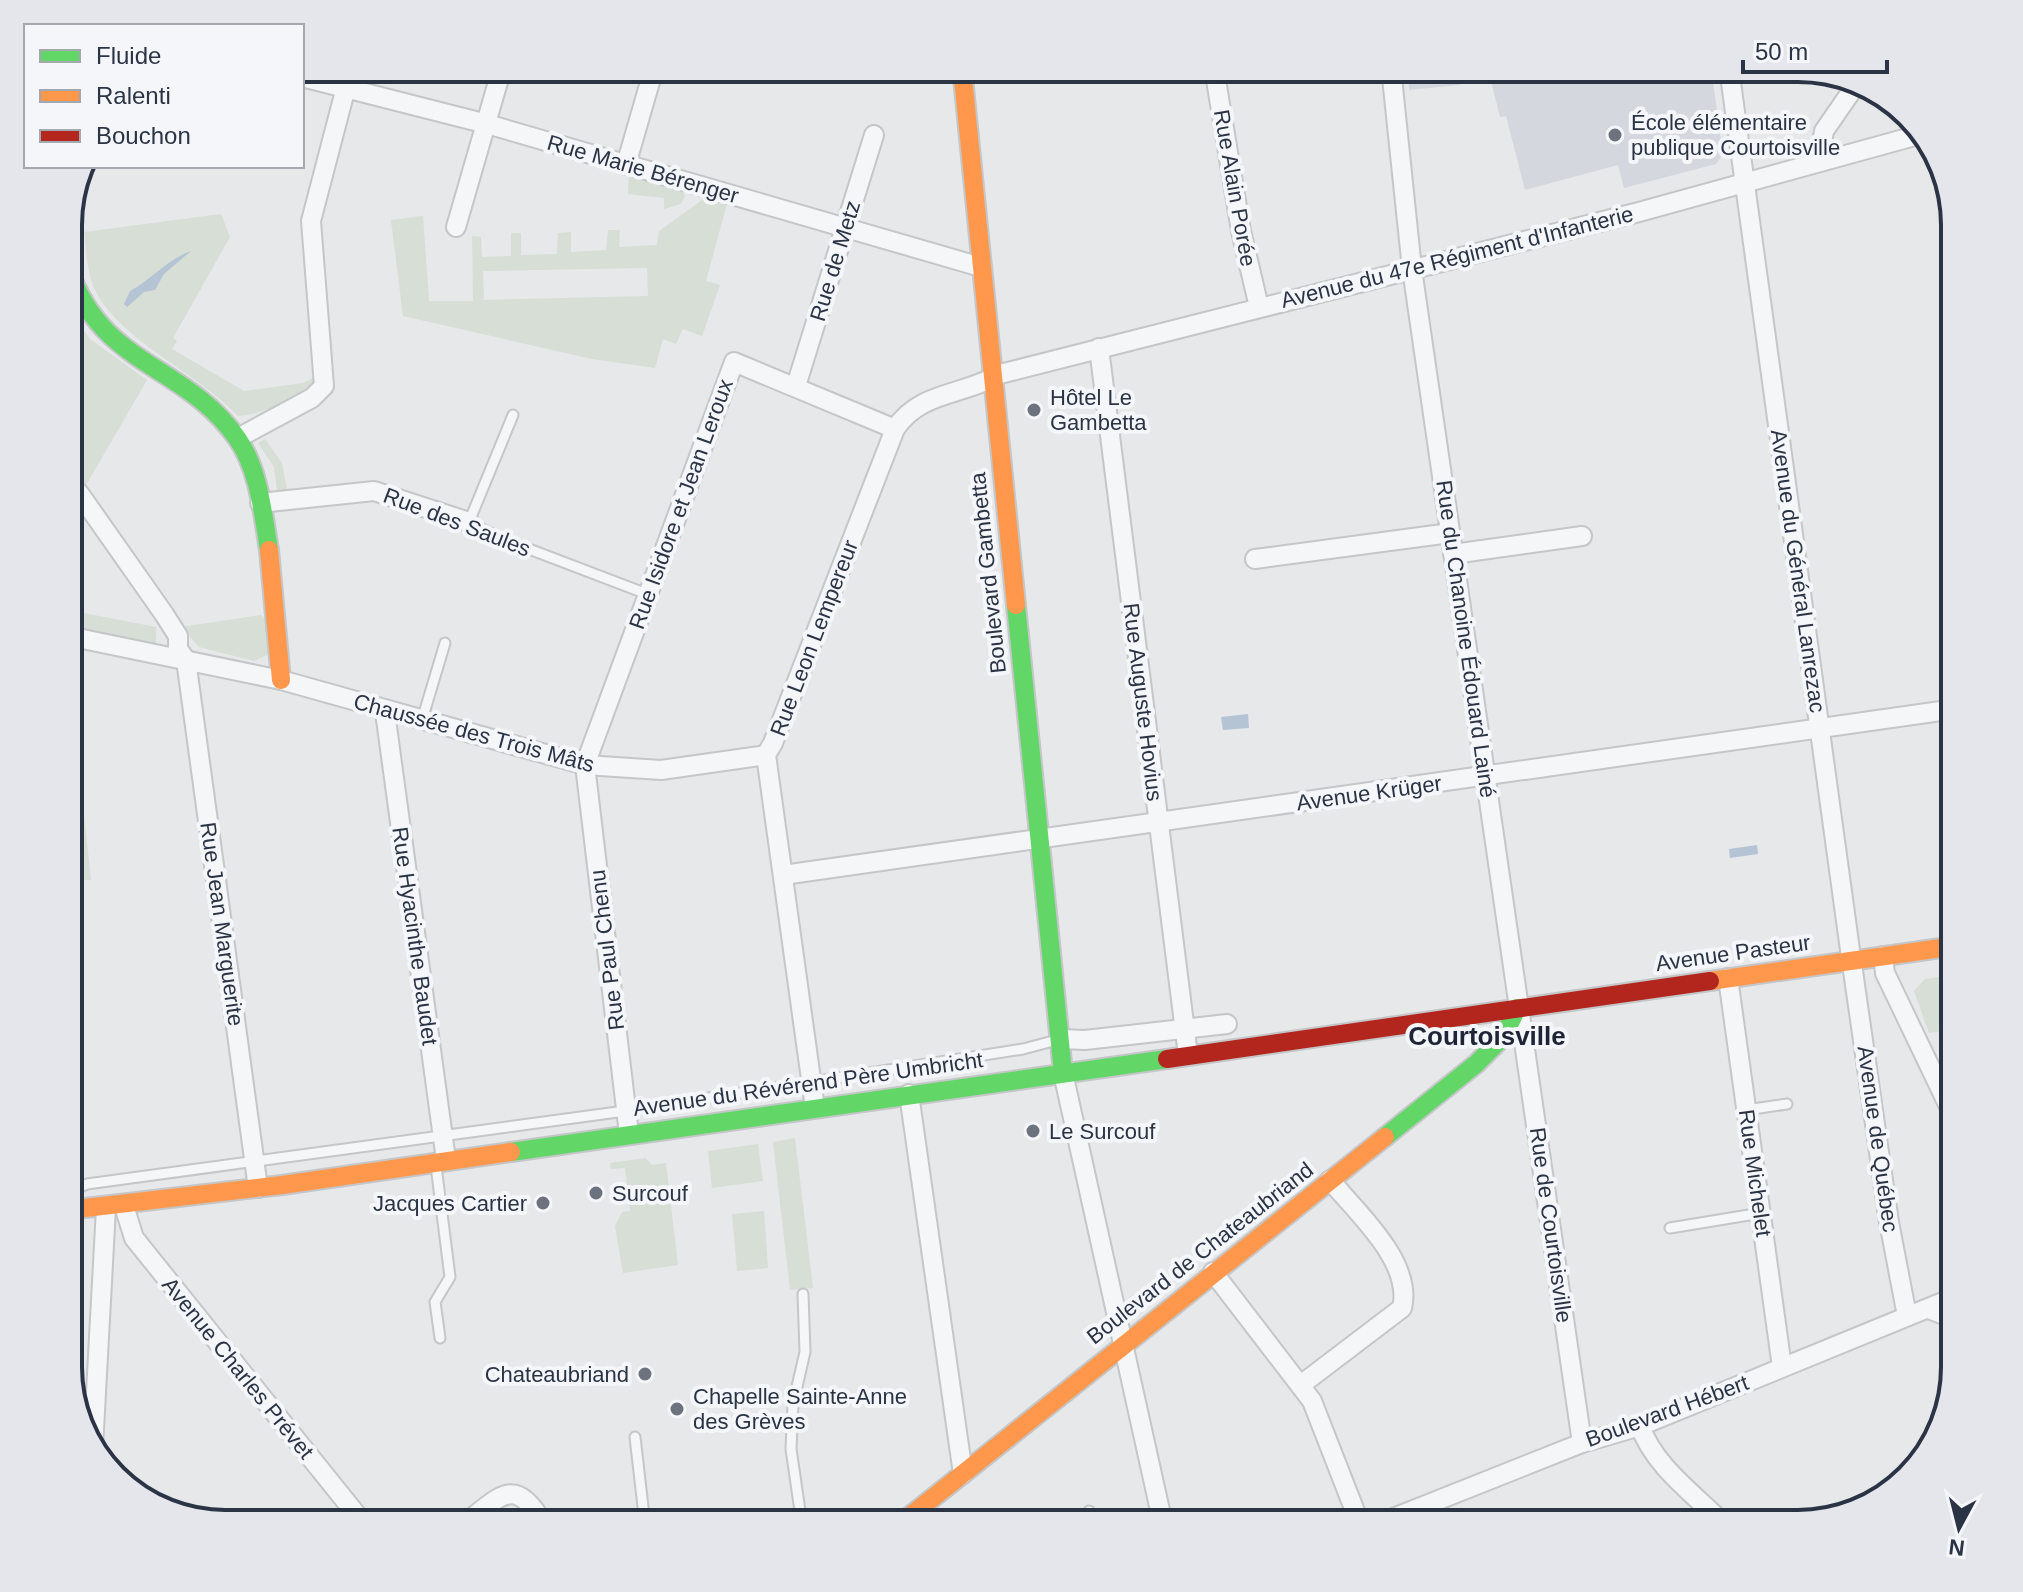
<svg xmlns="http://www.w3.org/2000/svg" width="2023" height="1592" font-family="Helvetica,sans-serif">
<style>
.built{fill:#d4d7dd}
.green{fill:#d6ded6;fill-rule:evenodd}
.water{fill:#b4c4d5}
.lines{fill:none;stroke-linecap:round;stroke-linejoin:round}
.lane-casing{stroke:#c4c6c8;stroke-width:13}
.street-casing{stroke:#c4c6c8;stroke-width:22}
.fast-casing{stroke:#c4c6c8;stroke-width:22}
.slow-casing{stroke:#c4c6c8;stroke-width:22}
.jam-casing{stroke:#c4c6c8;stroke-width:22}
.lane{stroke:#f5f6f7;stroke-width:9}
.street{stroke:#f5f6f7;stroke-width:18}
.fast{stroke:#63d668;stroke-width:18}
.slow{stroke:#ff974d;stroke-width:18}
.jam{stroke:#b3261e;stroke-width:18}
.poi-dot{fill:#6c737f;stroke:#f4f6f9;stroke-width:3}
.labels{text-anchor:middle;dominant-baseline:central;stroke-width:8;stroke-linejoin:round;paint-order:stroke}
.poi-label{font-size:22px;fill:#2b3445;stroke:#f4f6f9;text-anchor:start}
.street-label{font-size:22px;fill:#2b3445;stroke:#f4f6f9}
.quarter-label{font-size:26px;font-weight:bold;fill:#1d2536;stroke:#f4f6f9}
.rim{fill:none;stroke:#2b3445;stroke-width:4}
</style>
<rect width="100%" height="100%" fill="#e6e8ea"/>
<!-- built -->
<path class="built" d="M1408,68h303l12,86 -7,10 -92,24 -6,-23 -93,25 -19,-74 -6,1 -10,-40 -31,8 -50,5z"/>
<!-- green -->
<g class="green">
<path d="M629,173l51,14 5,9 -4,8 -17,5v-11l-36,-4z"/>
<path d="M709,195l19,5 -22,81 14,4 -18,51 -19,-7 -7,15 -13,-5 -8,29 -63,-9 -189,-43 -12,-96 32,-4 6,85h44l-1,-65 9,1 1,20 29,-1v-23h10v22l36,-1 1,-21 13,-1v20l35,-2 2,-20h12l-1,17 38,-2 2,-14zM647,268l1,28 -168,4 4,-1 -1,-28z"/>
<path d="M221,214l9,23 -57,101 4,3 -5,8 72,42 59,-8 18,-9c-19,22 -54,40 -83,42 -41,-44 -120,-76 -144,-128 -7,-17 -8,-38 -10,-56z"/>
<path d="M68,309l22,30 57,41 -79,136z"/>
<path d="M265,439l17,24 5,27 -10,1 -3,-24 -16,-24z"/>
<path d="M68,610l88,17v18l-88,-20z"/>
<path d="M261,615l6,5 2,34 -15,7 -55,-14 -18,-20z"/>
<path d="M68,665l23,215h-23z"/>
<path d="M1955,975v54l-26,4 -15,-42 11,-12z"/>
<path d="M795,1138l18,150 -23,2 -17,-148z"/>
<path d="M758,1144l5,37 -51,7 -4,-37z"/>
<path d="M646,1158l6,7 14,-2 12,102 -55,8 -8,-47 7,-14 8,-1 -5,-43 -14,1 -1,-6z"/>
<path d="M764,1211l4,57 -31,3 -5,-57z"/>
</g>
<!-- water -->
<g class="water">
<path d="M191,251l-27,23 -9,16 -11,2 -17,15 -3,-3 6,-13c21,-11 36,-31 61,-40z"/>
<path d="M68,358l11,18 -3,14 -8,7z"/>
<path d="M1248,714l1,14 -26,2 -2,-13z"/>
<path d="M1757,845l1,9 -28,4 -1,-9z"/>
</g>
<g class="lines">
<defs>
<g id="lane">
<path d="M513,415l-44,107 31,16 147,56"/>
<path d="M422,720l23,-77"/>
<path d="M1746,1110l41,-6"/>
<path d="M436,1166l14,111 -15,25 5,36"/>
<path d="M68,1192l19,-8 538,-73 398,-62 34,-9"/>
<path d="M1670,1228l91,-15"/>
<path d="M803,1294l2,58 -12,52 -2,45 9,62 5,13"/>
<path d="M1924,1312l31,12"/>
<path d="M635,1437l10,87"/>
<path d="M1089,1511l4,13"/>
</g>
<g id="street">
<path d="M1214,68l27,163 18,76"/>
<path d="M1391,68l21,201 170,1174"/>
<path d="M1729,68l121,882 39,272 18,94"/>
<path d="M302,77l185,47 494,143"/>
<path d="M1819,161l5,-30 29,-42"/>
<path d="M626,165l28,-97"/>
<path d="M456,227l46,-159"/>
<path d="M1099,348l89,707"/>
<path d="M796,386l78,-251"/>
<path d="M238,438l74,-40 12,-12 -13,-165 40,-153"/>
<path d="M79,493l85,121 14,22v13l8,11 72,528"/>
<path d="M260,503l114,-12 95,31"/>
<path d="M1453,554l129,-18"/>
<path d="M1255,559l195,-26"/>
<path d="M68,636l213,44 304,85 76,5 105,-15"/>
<path d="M385,712l61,448"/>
<path d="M783,875l1172,-166"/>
<path d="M1883,956l2,17 70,146"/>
<path d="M1728,978l54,389"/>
<path d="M1061,1039l24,1 142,-16"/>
<path d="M1063,1073l100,451"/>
<path d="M909,1094l54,380"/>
<path d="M815,1108l-49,-353 7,-12 122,-314c25,-38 68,-33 105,-55l639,-162 283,-78"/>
<path d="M629,1134l-44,-369 149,-403 161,67"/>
<path d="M124,1206l10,32 230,286"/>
<path d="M1213,1272l99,129 48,123"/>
<path d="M1302,1384l100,-76c11,-46 -44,-94 -72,-128"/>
<path d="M1640,1426c14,40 54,68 84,98"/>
<path d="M93,1448l13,-240"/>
<path d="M464,1524c38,-29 50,-49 80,0"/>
<path d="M1378,1524l204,-81 58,-17 315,-129"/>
</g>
<g id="fast">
<path d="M68,267c33,100 116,96 169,171 22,31 26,76 32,112"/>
<path d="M1016,605l47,468"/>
<path d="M1385,1137l91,-73 28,-28 13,-28"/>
<path d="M511,1152l656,-93"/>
</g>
<g id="slow">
<path d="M962,68l54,537"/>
<path d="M269,550l12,130"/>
<path d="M1710,981l245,-35"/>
<path d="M68,1210l214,-25 229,-33"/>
<path d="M900,1524l485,-387"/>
</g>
<path id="jam" d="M1167,1059l543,-78"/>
</defs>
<!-- lane casing -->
<use href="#lane" class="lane-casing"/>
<!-- street casing -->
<use href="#street" class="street-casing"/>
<!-- fast casing -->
<use href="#fast" class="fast-casing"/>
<!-- slow casing -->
<use href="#slow" class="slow-casing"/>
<!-- jam casing -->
<use href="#jam" class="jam-casing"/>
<!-- lane -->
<use href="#lane" class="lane"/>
<!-- street -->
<use href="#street" class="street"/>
<!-- fast -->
<use href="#fast" class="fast"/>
<!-- slow -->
<use href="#slow" class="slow"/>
<!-- jam -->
<use href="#jam" class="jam"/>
</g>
<!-- markers -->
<g class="poi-dot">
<circle cx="1615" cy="135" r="8"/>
<circle cx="1034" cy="410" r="8"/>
<circle cx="1033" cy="1131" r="8"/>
<circle cx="596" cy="1193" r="8"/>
<circle cx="543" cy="1203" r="8"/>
<circle cx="645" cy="1374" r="8"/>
<circle cx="677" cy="1409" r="8"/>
</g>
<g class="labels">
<!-- poi labels -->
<g class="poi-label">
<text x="1631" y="122">École élémentaire<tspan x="1631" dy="25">publique Courtoisville</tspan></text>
<text x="1050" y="397">Hôtel Le<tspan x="1050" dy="25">Gambetta</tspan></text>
<text x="1049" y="1131">Le Surcouf</text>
<text x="612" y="1193">Surcouf</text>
<text x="527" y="1203" text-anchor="end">Jacques Cartier</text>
<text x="629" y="1374" text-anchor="end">Chateaubriand</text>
<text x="693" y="1396">Chapelle Sainte-Anne<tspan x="693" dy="25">des Grèves</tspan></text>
</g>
<!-- street labels -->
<g class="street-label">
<text transform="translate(643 169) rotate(16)">Rue Marie Bérenger</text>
<text transform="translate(1235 188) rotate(80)">Rue Alain Porée</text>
<text transform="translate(1457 257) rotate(-14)">Avenue du 47e Régiment d'Infanterie</text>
<text transform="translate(835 261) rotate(-73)">Rue de Metz</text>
<text transform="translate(681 504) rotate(-70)">Rue Isidore et Jean Leroux</text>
<text transform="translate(457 522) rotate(21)">Rue des Saules</text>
<text transform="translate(1798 571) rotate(82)">Avenue du Général Lanrezac</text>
<text transform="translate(988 573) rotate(-96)">Boulevard Gambetta</text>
<text transform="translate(814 638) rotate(-69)">Rue Leon Lempereur</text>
<text transform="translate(1466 639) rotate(82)">Rue du Chanoine Édouard Lainé</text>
<text transform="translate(1143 702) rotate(83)">Rue Auguste Hovius</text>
<text transform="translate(474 733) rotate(15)">Chaussée des Trois Mâts</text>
<text transform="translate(1369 793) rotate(-8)">Avenue Krüger</text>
<text transform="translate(222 924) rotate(82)">Rue Jean Marguerite</text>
<text transform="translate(415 936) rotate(82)">Rue Hyacinthe Baudet</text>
<text transform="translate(607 950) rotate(-97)">Rue Paul Chenu</text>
<text transform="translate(1733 953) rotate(-8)">Avenue Pasteur</text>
<text transform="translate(808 1084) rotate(-8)">Avenue du Révérend Père Umbricht</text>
<text transform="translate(1878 1139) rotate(82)">Avenue de Québec</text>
<text transform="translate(1755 1173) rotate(82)">Rue Michelet</text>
<text transform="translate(1551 1225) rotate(82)">Rue de Courtoisville</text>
<text transform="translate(1200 1253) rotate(-38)">Boulevard de Chateaubriand</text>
<text transform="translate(238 1368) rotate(51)">Avenue Charles Prévet</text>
<text transform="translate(1667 1411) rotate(-20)">Boulevard Hébert</text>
</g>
<!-- quarter labels -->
<g class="quarter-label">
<text x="1487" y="1036">Courtoisville</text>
</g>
</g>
<!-- crop -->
<path d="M0 0H2023V1592H0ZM225 82H1798A143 143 0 0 1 1941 225V1367A143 143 0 0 1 1798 1510H225A143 143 0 0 1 82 1367V225A143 143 0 0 1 225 82Z" fill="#e4e6eb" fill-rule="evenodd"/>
<path class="rim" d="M225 82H1798A143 143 0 0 1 1941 225V1367A143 143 0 0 1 1798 1510H225A143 143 0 0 1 82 1367V225A143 143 0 0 1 225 82Z"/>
<!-- legend -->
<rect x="24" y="24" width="280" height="144" fill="#f4f6f9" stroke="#a4a8b1" stroke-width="2"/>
<rect x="40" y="50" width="40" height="12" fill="#63d668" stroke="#a4a8b1" stroke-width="2"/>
<text x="96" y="64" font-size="24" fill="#2b3445">Fluide</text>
<rect x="40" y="90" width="40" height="12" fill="#ff974d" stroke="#a4a8b1" stroke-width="2"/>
<text x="96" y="104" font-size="24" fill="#2b3445">Ralenti</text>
<rect x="40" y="130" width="40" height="12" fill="#b3261e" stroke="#a4a8b1" stroke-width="2"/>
<text x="96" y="144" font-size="24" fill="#2b3445">Bouchon</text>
<!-- north arrow -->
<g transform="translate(1959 1528) rotate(187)" stroke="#f4f6f9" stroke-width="6" paint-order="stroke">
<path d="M0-6L14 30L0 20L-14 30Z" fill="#2b3445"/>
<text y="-12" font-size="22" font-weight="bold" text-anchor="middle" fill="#2b3445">N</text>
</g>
<!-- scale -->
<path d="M1743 60v12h144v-12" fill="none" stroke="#2b3445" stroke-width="4"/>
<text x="1755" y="60" font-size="24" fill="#2b3445" stroke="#f4f6f9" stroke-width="6" paint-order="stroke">50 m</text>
</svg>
